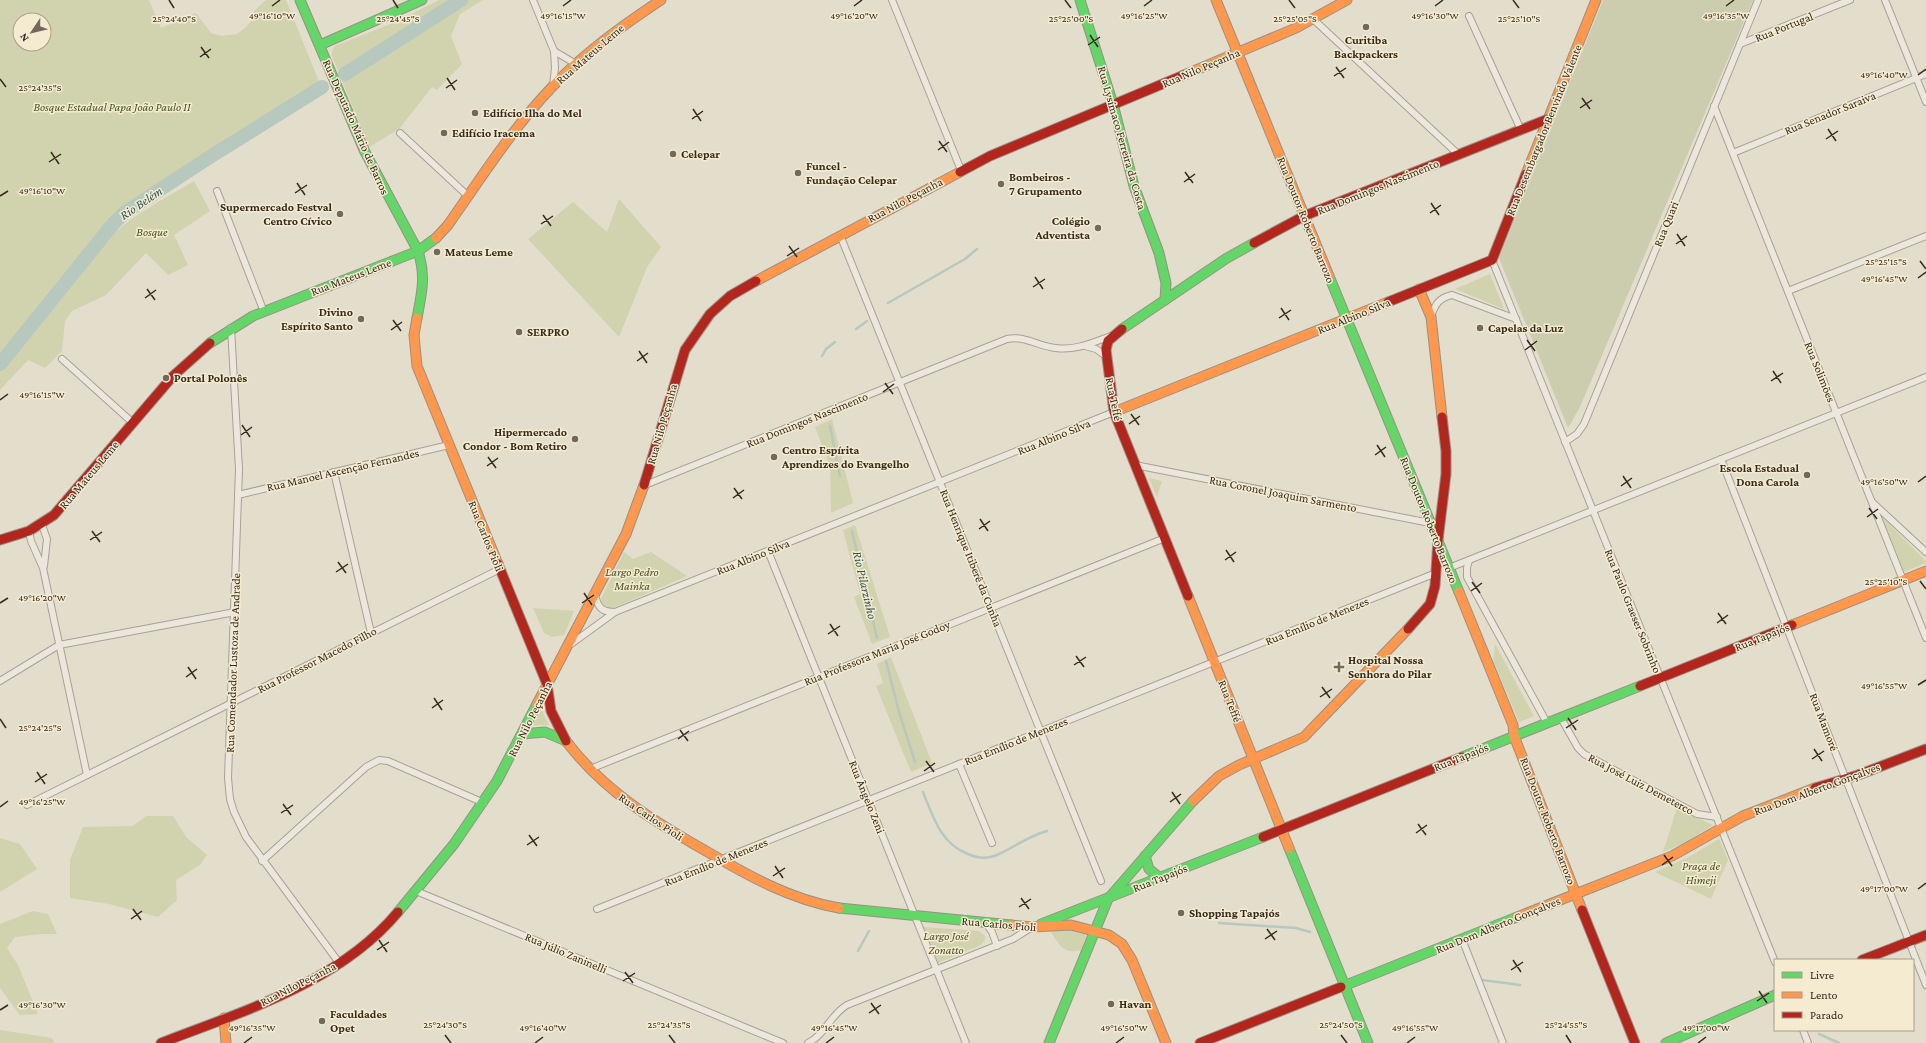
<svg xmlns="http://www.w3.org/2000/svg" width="1926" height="1043" font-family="'Crimson Pro',serif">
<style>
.green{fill:#d1d3ae;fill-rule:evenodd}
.cemetery{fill:#ccccae}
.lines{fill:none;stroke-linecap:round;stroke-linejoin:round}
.stream{stroke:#b7c8be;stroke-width:2.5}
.river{stroke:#b7c8be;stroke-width:14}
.street-casing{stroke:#a8a295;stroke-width:8}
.fast-casing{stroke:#989185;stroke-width:11}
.slow-casing{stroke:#989185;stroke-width:11}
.jam-casing{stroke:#989185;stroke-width:11}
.street{stroke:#ece7dd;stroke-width:6}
.fast{stroke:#63d668;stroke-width:9}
.slow{stroke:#ff974d;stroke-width:9}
.jam{stroke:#b3261e;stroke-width:9}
.ticks{fill:none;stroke:#362a1d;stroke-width:1.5}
.poi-dot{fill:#73695a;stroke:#f4ebd1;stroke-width:1.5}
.labels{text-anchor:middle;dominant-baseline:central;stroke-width:3;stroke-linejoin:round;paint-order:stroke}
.street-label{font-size:12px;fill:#362a1d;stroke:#f4ebd1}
.poi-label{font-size:12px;font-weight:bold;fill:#362a1d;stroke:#f4ebd1;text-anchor:start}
.park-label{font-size:12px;font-style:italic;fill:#455224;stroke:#f4ebd1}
.water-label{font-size:13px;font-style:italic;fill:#2d5554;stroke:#f4ebd1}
.ticks-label{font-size:10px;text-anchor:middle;fill:#362a1d;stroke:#f4ebd1;stroke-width:3;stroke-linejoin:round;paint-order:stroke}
</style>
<rect width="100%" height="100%" fill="#e3ddcc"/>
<!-- green -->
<g class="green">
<path d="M0,0h149l12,28 35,-15 15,20 11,3 15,-2 9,-7 6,-7 2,-9 12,-11h20l34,84 -195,123 -15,15 -110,136zM20,20h24v24h-24z"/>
<path d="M439,0h44l-23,14 -9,22 11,28 -25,26 -5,-3 -33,42 -30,18 -37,-91v-5l3,-5 58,-23z"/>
<path d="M194,181l16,30 -36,24 14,30 -20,10 -22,-22 -40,42 -34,16 -7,10 -3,30 -17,17 -17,-8 -28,30v-22c38,-38 67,-85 104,-125 24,-26 59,-43 90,-62z"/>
<path d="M619,199l42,48 -14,20 -28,70 -91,-98 45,-37 34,30z"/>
<path d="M1490,274l14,35 -49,-20z"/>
<path d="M832,419l21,84 -22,10 -1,-48 -15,-38z"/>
<path d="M1149,478l13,3 -5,16z"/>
<path d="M1882,517l44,44v2l-22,9z"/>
<path d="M855,525l35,112 -18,7 -18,-47 6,-3 -17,-64z"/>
<path d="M624,552l9,7 18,-7 36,24 -74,32c-8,0 -10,-2 -12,-9z"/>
<path d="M533,608l41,3 -10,24 -12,2 -8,-4z"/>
<path d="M1495,644l39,72 -15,6 -26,-62z"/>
<path d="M891,657l41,106 -21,9 -35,-86 7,-3 -6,-19z"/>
<path d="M541,709l8,16h-16z"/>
<path d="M1677,808l36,17 -29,18 -21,9z"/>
<path d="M146,816h27l13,21 21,18 -7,10 -24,15 1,20 -19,17 -49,-13 -39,-6v-38l13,-33 50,-1z"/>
<path d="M0,838l20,6 17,25 -37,23z"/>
<path d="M1719,839l9,21 -17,39 -56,-27 32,-14z"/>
<path d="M33,911l15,3 9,20h-15l-27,3 -8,11 11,17 20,49 -18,1 -20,-27v-64z"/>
<path d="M923,927l56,4 6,5v4l-4,5 -43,18z"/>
<path d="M1068,929l20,2 -7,19c-17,5 -22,-5 -30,-18z"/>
<path d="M0,1030l52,8 2,5h-54z"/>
</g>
<!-- cemetery -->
<path class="cemetery" d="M1603,0h150l-173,407 -12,21 -69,-170z"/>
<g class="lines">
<!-- stream -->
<g class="stream">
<path d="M888,303l77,-44 12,-10"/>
<path d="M856,329l11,-8"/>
<path d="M822,356l4,-7 9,-7"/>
<path d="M830,426l10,50"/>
<path d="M852,531l25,107"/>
<path d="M886,661l13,51 16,50"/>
<path d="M923,792c10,25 18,52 45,62 9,4 20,5 29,1 18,-8 31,-19 50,-24"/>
<path d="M1219,923l77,5 14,4"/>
<path d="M858,951l11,-20"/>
<path d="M1482,980l38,5"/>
<path d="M1819,1034l20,9"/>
</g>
<!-- river -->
<g class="river">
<path d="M345,74l116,-74"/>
<path d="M0,364l113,-140 11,-11 89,-58 109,-68"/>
</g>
<defs>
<g id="street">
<path d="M533,0l21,51 1,17 -2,18"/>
<path d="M892,0l69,170"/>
<path d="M1885,0l41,102"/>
<path d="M1469,16l52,114"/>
<path d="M1313,19l146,136"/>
<path d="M1740,44l110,-44"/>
<path d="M554,51l22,13"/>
<path d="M1714,106l212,532"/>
<path d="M400,133l68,63"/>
<path d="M1733,153l193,-79"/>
<path d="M217,191l47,121"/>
<path d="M840,235l261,646"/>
<path d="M1492,260l283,702"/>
<path d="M1788,291l138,-55"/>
<path d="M1431,317c4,-13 8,-19 21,-22l64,24"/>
<path d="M231,328l8,141 -11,309 2,21 4,13 12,25 94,127"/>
<path d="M1085,346l11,3 10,7"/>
<path d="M62,359l71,64"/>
<path d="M1565,442l12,-8 7,-10 174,-424"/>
<path d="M1721,459l205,526"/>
<path d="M1135,465l295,58"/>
<path d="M334,472l37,161"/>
<path d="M645,485l362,-146c18,-4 32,8 49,9 19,3 38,-6 55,-12"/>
<path d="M238,495l211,-50"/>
<path d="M1873,503l53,49"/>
<path d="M42,525l5,14 -3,27"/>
<path d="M29,532l2,9 12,27 44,207"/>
<path d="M768,551l198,492"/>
<path d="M1469,560l-2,8v9l80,146"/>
<path d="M1449,568l477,-191"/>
<path d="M595,595c3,13 7,17 20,17"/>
<path d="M571,644l44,-32 499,-200"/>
<path d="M0,681l59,-36 176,-33"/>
<path d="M1561,718l17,30 6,6 113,60 20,3"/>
<path d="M959,764l33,79"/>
<path d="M590,769l575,-231"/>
<path d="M27,805l473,-236"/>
<path d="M262,861l104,-94 13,-7 9,1 96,42"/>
<path d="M416,891l367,152"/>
<path d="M597,909l839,-336"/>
<path d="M986,923l6,9 5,14"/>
<path d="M1462,939l41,104"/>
<path d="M1803,1030l5,13"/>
<path d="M808,1043c18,-9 22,-28 39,-38l166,-66 19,-12"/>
</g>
<g id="fast">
<path d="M300,0l65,152 53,99c8,25 4,41 -1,67"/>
<path d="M1080,0l33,104 21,82 25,67 7,30 -1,17"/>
<path d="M320,45l102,-45"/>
<path d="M1329,276l130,316"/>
<path d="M1122,329l105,-71 27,-15"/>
<path d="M210,343l43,-27 165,-65 18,-13"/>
<path d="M522,734l23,-2 21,9"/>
<path d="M1462,757l178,-71"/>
<path d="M1289,848l79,195"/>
<path d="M1145,856l4,13 11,9"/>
<path d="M839,908l172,17"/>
<path d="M398,912l56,-68 43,-63 40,-77"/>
<path d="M1041,924l222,-87"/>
<path d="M1341,987l176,-70"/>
<path d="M1049,1043l59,-144 85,-98"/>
<path d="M1666,1043l109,-48"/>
</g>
<g id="slow">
<path d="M1216,0l113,276"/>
<path d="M1184,75l112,-47 51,-28"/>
<path d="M1526,174l70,-174"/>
<path d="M436,238l12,-13c33,-47 64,-96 104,-138 32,-34 70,-61 109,-87"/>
<path d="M756,281l204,-109"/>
<path d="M1419,289l12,28 11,100"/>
<path d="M417,318l-3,17 3,31 81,198"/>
<path d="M1114,412l274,-110"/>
<path d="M1459,592l54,133 1,11 68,174"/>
<path d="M1188,596l101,252"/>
<path d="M1792,625l134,-54"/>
<path d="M537,704l89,-170 18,-49"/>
<path d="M566,741c37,49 87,80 140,110 41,24 85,49 133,57"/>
<path d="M1193,801l26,-25 20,-11 65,-28 104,-108"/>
<path d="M1517,917l155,-61 71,-40 72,-28"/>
<path d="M1011,925l21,2 39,-2 38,10 13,9 10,16 34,83"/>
<path d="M224,1018l2,25"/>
</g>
<g id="jam">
<path d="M960,172l30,-16 194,-81"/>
<path d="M1254,243l50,-27 244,-97"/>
<path d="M1388,302l104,-42 34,-86"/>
<path d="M1122,329l-14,12 -2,9 8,62 74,184"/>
<path d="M644,485l41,-135 25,-36 20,-18 26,-15"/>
<path d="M0,540l29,-9 25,-16 119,-139 37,-33"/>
<path d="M498,564l49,120 4,27 15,30"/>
<path d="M1408,629l22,-25 5,-18 3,-46 8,-66v-23l-4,-34"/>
<path d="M1640,686l152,-61"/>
<path d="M1815,788l43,-13 68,-26"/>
<path d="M1263,837l199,-80"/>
<path d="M1582,910l53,133"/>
<path d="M1862,960l64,-25"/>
<path d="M161,1043c82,-32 178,-60 237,-131"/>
<path d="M1200,1043l141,-56"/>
</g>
</defs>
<!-- street casing -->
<use href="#street" class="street-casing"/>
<!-- fast casing -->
<use href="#fast" class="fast-casing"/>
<!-- slow casing -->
<use href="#slow" class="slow-casing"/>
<!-- jam casing -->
<use href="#jam" class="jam-casing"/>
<!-- street -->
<use href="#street" class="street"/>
<!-- fast -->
<use href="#fast" class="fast"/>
<!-- slow -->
<use href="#slow" class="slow"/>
<!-- jam -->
<use href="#jam" class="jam"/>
</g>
<!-- ticks -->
<path class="ticks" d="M169,0l5,8M393,0l5,8M1065,0l6,8M1289,0l6,8M1513,0l6,8M272,6l8,-6M563,6l8,-6M854,6l8,-6M1144,6l8,-6M1435,6l8,-6M1726,6l8,-6M1090,35l8,12M1088,45l12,-8M201,47l8,11M200,57l11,-8M1336,67l8,11M1918,75l8,-6M1334,76l12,-8M447,78l8,12M0,79l6,8M446,88l11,-8M1582,98l8,11M1580,108l12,-8M693,109l8,12M692,119l11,-8M1828,129l8,12M1826,139l12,-8M939,141l8,11M938,150l11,-8M51,152l8,12M49,162l12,-8M1185,172l8,11M1184,182l11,-8M297,183l8,12M295,193l12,-8M0,196l8,-5M1431,203l8,12M1430,213l11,-8M543,215l8,11M541,224l12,-8M1677,234l8,12M1676,244l11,-8M789,246l8,11M787,256l12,-8M1920,261l6,8M1035,277l8,12M1918,278l8,-6M1033,287l12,-8M147,289l8,11M145,298l11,-8M1281,308l8,12M1279,318l12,-8M393,320l8,11M391,330l11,-8M1527,340l8,11M1525,350l12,-9M639,351l8,12M637,361l11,-8M1773,371l8,12M1771,381l12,-8M885,383l8,11M883,392l11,-8M0,400l8,-6M1131,414l8,11M1129,424l11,-8M242,425l8,12M241,435l11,-8M1377,445l8,12M1375,455l11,-8M488,457l8,11M487,466l11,-8M1623,476l8,12M1918,482l8,-6M1621,486l11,-8M734,488l8,11M733,498l11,-8M1869,508l8,11M1867,517l11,-8M980,519l8,12M979,529l11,-8M92,531l8,11M90,540l12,-8M1226,550l8,12M1225,560l11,-8M338,562l8,11M336,572l12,-8M1920,581l6,8M1472,582l8,11M1471,591l11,-8M584,593l8,12M0,603l8,-5M582,603l12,-8M1718,613l8,11M1717,623l11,-8M830,624l8,12M828,634l12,-8M1076,656l8,11M1074,665l12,-8M188,667l8,12M186,677l11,-8M1918,685l8,-5M1322,687l8,11M1320,697l12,-8M434,698l8,12M432,708l11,-8M1568,718l8,12M0,719l6,9M1566,728l12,-8M680,730l8,11M678,739l11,-8M1814,749l8,12M1812,759l12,-8M926,761l8,11M924,771l11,-8M37,772l8,12M35,782l12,-8M1172,792l8,12M1170,802l11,-8M283,804l8,11M0,807l8,-6M281,813l12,-8M1418,824l8,11M1416,833l11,-8M529,835l8,11M527,845l12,-8M1664,855l8,11M1662,865l11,-8M775,866l8,12M773,876l12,-8M1918,889l8,-6M1021,898l8,11M1019,907l12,-8M133,909l8,11M131,919l11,-8M1267,929l8,11M1265,939l12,-8M379,940l8,12M377,950l12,-8M1513,960l8,12M1511,970l12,-8M625,972l8,11M623,981l12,-8M1759,991l8,12M1757,1001l12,-8M871,1003l8,11M0,1010l8,-5M869,1013l12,-8M445,1035l6,8M669,1035l6,8M1341,1035l6,8M1566,1035l5,8M244,1043l8,-6M535,1043l8,-6M826,1043l8,-6M1116,1043l8,-6M1407,1043l8,-6M1698,1043l8,-6"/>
<!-- markers -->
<g class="poi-dot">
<circle cx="1366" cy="27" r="4"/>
<circle cx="475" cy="113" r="4"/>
<circle cx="444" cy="133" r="4"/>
<circle cx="673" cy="154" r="4"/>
<circle cx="798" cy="173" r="4"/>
<circle cx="1001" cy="184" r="4"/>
<circle cx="340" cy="214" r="4"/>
<circle cx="1098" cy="228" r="4"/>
<circle cx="437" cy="252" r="4"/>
<circle cx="361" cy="319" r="4"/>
<circle cx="1480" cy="328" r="4"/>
<circle cx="519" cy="332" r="4"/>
<circle cx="166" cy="378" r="4"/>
<circle cx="575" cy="439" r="4"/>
<circle cx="774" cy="457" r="4"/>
<circle cx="1807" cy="475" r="4"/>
<path d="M1337 661h4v4h4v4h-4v4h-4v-4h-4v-4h4z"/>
<circle cx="1181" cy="913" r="4"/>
<circle cx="1111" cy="1004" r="4"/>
<circle cx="322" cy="1021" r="4"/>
</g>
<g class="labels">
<!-- street labels -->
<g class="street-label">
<text transform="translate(1784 27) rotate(-22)">Rua Portugal</text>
<text transform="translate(590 54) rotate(-41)">Rua Mateus Leme</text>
<text transform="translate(1201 68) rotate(-23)">Rua Nilo Peçanha</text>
<text transform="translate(1830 113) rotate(-22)">Rua Senador Saraiva</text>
<text transform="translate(356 127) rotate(66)">Rua Deputado Mário de Barros</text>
<text transform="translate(1544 130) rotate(-68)">Rua Desembargador Benvindo Valente</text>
<text transform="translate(1122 138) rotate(74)">Rua Lysímaco Ferreira da Costa</text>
<text transform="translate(1378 187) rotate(-22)">Rua Domingos Nascimento</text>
<text transform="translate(905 200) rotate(-28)">Rua Nilo Peçanha</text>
<text transform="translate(1306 220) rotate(68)">Rua Doutor Roberto Barrozo</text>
<text transform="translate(1666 224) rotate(-68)">Rua Quari</text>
<text transform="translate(351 277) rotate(-21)">Rua Mateus Leme</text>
<text transform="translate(1354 316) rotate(-22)">Rua Albino Silva</text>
<text transform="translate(1820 372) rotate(68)">Rua Solimões</text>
<text transform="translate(1114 399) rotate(78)">Rua Teffé</text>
<text transform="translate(807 420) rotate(-22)">Rua Domingos Nascimento</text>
<text transform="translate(662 424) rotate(-74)">Rua Nilo Peçanha</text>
<text transform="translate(1054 437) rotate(-22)">Rua Albino Silva</text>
<text transform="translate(343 470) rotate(-13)">Rua Manoel Ascenção Fernandes</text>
<text transform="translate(89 475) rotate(-50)">Rua Mateus Leme</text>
<text transform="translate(1283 494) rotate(11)">Rua Coronel Joaquim Sarmento</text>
<text transform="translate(1429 520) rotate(68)">Rua Doutor Roberto Barrozo</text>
<text transform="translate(486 536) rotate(68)">Rua Carlos Pioli</text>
<text transform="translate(753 557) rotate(-22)">Rua Albino Silva</text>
<text transform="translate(971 558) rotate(68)">Rua Henrique Itiberê da Cunha</text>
<text transform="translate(1633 611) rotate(68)">Rua Paulo Graeser Sobrinho</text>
<text transform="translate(1317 621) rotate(-22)">Rua Emílio de Menezes</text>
<text transform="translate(1762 637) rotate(-22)">Rua Tapajós</text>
<text transform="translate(877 653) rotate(-22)">Rua Professora Maria José Godoy</text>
<text transform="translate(317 660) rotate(-27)">Rua Professor Macedo Filho</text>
<text transform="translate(233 663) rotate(-88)">Rua Comendador Lustoza de Andrade</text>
<text transform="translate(1230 701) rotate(68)">Rua Teffé</text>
<text transform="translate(530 719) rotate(-63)">Rua Nilo Peçanha</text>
<text transform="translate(1824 722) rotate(69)">Rua Mamoré</text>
<text transform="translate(1016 741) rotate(-22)">Rua Emílio de Menezes</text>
<text transform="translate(1461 757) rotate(-22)">Rua Tapajós</text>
<text transform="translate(1641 784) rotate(28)">Rua José Luiz Demeterco</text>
<text transform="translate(1817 789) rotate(-20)">Rua Dom Alberto Gonçalves</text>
<text transform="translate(867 797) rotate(68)">Rua Ângelo Zeni</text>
<text transform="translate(651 817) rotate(34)">Rua Carlos Pioli</text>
<text transform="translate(1548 821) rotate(69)">Rua Doutor Roberto Barrozo</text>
<text transform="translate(716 862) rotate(-22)">Rua Emílio de Menezes</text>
<text transform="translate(1160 878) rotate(-22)">Rua Tapajós</text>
<text transform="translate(999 924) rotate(5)">Rua Carlos Pioli</text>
<text transform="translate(1498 925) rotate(-22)">Rua Dom Alberto Gonçalves</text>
<text transform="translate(566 953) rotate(23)">Rua Júlio Zaninelli</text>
<text transform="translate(298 984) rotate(-27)">Rua Nilo Peçanha</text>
</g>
<!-- poi labels -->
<g class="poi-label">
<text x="1366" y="40" text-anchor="middle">Curitiba<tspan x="1366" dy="14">Backpackers</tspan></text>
<text x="483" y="113">Edifício Ilha do Mel</text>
<text x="452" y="133">Edifício Iracema</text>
<text x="681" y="154">Celepar</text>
<text x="806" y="166">Funcel -<tspan x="806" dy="14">Fundação Celepar</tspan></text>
<text x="1009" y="177">Bombeiros -<tspan x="1009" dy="14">7 Grupamento</tspan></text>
<text x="332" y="207" text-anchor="end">Supermercado Festval<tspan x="332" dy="14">Centro Cívico</tspan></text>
<text x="1090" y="221" text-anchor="end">Colégio<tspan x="1090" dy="14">Adventista</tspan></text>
<text x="445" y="252">Mateus Leme</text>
<text x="353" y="312" text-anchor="end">Divino<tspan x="353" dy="14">Espírito Santo</tspan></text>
<text x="1488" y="328">Capelas da Luz</text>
<text x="527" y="332">SERPRO</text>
<text x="174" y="378">Portal Polonês</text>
<text x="567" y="432" text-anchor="end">Hipermercado<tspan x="567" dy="14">Condor - Bom Retiro</tspan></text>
<text x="782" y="450">Centro Espírita<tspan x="782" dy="14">Aprendizes do Evangelho</tspan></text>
<text x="1799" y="468" text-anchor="end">Escola Estadual<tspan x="1799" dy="14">Dona Carola</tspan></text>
<text x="1348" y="660">Hospital Nossa<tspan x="1348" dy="14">Senhora do Pilar</tspan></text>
<text x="1189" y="913">Shopping Tapajós</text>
<text x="1119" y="1004">Havan</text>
<text x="330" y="1014">Faculdades<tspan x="330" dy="14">Opet</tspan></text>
</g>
<!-- park labels -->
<g class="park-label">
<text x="112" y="107">Bosque Estadual Papa João Paulo II</text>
<text x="152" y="232">Bosque</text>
<text x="632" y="572">Largo Pedro<tspan x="632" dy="14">Mainka</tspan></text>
<text x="1701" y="866">Praça de<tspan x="1701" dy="14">Himeji</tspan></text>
<text x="946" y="936">Largo José<tspan x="946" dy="14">Zonatto</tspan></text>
</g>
<!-- water labels -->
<g class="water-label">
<text transform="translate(141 203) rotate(-34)">Rio Belém</text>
<text transform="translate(865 585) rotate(77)">Rio Pilarzinho</text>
</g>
</g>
<g class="ticks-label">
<text x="563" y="19">49°16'15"W</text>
<text x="854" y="19">49°16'20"W</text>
<text x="1144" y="19">49°16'25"W</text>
<text x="1435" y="19">49°16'30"W</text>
<text x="1726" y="19">49°16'35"W</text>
<text x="272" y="19">49°16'10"W</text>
<text x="1071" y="22">25°25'00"S</text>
<text x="1519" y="22">25°25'10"S</text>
<text x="174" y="22">25°24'40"S</text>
<text x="398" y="22">25°24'45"S</text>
<text x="1295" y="22">25°25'05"S</text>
<text x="1884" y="78">49°16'40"W</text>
<text x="40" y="91">25°24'35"S</text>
<text x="42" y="194">49°16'10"W</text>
<text x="1886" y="265">25°25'15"S</text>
<text x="1884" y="282">49°16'45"W</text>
<text x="42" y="398">49°16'15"W</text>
<text x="1884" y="485">49°16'50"W</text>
<text x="1886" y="585">25°25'10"S</text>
<text x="42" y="601">49°16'20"W</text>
<text x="1884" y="689">49°16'55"W</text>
<text x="40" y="731">25°24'25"S</text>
<text x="42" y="805">49°16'25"W</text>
<text x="1884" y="892">49°17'00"W</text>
<text x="42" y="1008">49°16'30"W</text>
<text x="445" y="1028">25°24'30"S</text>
<text x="669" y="1028">25°24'35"S</text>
<text x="1341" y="1028">25°24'50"S</text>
<text x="1566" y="1028">25°24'55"S</text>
<text x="252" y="1031">49°16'35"W</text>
<text x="543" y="1031">49°16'40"W</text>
<text x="834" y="1031">49°16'45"W</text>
<text x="1124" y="1031">49°16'50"W</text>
<text x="1415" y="1031">49°16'55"W</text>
<text x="1706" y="1031">49°17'00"W</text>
</g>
<!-- legend -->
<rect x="1774" y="959" width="140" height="72" fill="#f4ebd1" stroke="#a89e89"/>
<rect x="1782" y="972" width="20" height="6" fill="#63d668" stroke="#a89e89"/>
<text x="1810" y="979" font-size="12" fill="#362a1d">Livre</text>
<rect x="1782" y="992" width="20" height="6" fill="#ff974d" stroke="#a89e89"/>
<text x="1810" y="999" font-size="12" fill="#362a1d">Lento</text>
<rect x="1782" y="1012" width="20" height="6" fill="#b3261e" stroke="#a89e89"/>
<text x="1810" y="1019" font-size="12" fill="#362a1d">Parado</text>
<!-- north arrow -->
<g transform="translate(32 32) rotate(235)"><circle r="19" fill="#f4ebd1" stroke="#a89e89"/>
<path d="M0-3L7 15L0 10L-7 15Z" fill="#73695a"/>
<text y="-6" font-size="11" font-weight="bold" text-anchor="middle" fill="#362a1d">N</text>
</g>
</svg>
